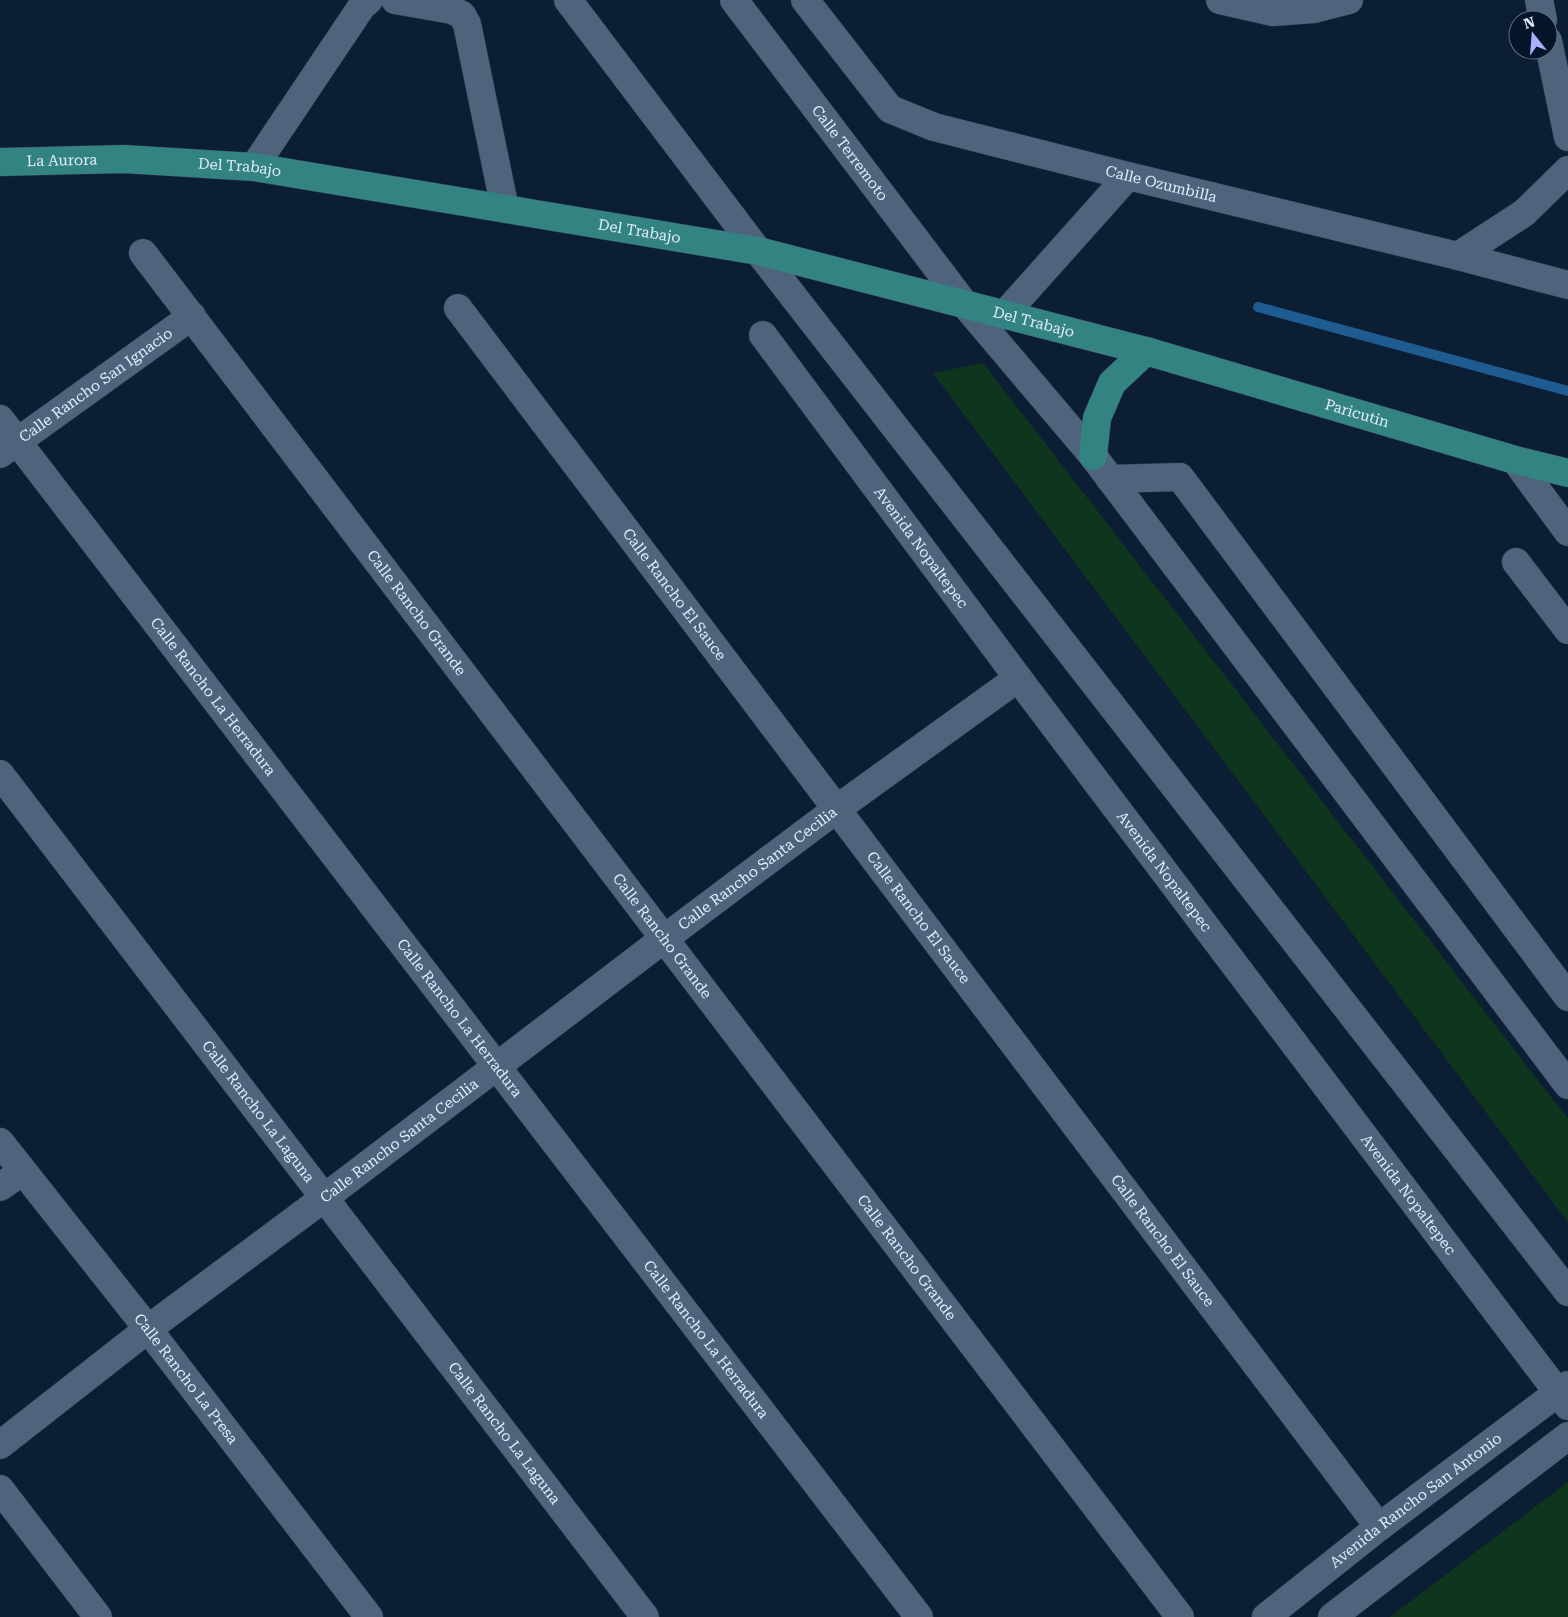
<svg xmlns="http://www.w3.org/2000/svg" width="1568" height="1617" font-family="'Roboto Serif',serif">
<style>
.green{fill:#10351f}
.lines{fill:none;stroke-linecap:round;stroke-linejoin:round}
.stream{stroke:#1e5b90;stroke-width:10}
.minor-casing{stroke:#31394c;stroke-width:29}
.major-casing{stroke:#31394c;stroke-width:29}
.minor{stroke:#4e637c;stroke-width:28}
.major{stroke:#348383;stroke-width:28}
.labels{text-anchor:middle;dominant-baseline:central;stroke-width:4;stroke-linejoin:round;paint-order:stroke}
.street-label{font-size:15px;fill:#e0ecfb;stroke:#041429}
</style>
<rect width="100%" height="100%" fill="#0c1e33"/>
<!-- green -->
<g class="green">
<path d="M983,363l585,756v103l-635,-849z"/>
<path d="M1568,1482v135h-178z"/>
</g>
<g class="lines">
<!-- stream -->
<path class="stream" d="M1258,307l310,84"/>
<defs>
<g id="minor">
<path d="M395,0l57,10 10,5 5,9 38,185"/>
<path d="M568,0l190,251 810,1041"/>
<path id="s1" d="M734,0l232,306 127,150 475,629"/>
<path id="s2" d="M805,0l85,109 44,18 194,49 330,80 110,29"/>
<path d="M1220,0l53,12 41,-3 35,-9"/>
<path d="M1539,0l4,20"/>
<path d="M1548,41l20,96"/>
<path d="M254,167l108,-161 7,-6"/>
<path id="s3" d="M143,253l1037,1364"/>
<path d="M1458,256l66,-43 44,-43"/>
<path id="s4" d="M458,308l921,1219"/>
<path d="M1004,315l124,-139"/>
<path id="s5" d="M763,335l255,343 550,728"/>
<path id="s6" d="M0,419l919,1198"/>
<path id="s7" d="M0,454l192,-138"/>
<path d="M1515,460l53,72"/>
<path d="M1110,479l70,-2 388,520"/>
<path d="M1516,562l52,68"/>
<path id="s8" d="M0,774l645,843"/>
<path id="s9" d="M0,1142l148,187 221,288"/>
<path d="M0,1187l22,-15"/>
<path id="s10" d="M0,1445l148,-116 176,-131 341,-260 173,-130 180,-130"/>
<path d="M0,1489l98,128"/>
<path id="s11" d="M1266,1617l113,-90 189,-142"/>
<path d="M1332,1617l236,-181"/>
</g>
<g id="major">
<path id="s12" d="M0,162l124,-3 130,8 504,84 388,100 369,109 53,13"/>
<path d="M1093,456l4,-38 15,-35 34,-32"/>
</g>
</defs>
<!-- minor casing -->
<use href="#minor" class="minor-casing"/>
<!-- major casing -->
<use href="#major" class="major-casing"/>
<!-- minor -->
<use href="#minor" class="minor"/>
<!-- major -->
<use href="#major" class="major"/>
</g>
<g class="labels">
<!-- street labels -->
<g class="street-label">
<text stroke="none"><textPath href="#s1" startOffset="192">Calle Terremoto</textPath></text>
<text stroke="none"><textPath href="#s12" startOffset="62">La Aurora</textPath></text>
<text stroke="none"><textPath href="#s12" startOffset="240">Del Trabajo</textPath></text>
<text stroke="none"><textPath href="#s2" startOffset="420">Calle Ozumbilla</textPath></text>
<text stroke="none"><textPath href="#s12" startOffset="645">Del Trabajo</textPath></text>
<text stroke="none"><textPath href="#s12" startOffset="1050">Del Trabajo</textPath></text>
<text stroke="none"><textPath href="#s7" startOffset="118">Calle Rancho San Ignacio</textPath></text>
<text stroke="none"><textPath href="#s12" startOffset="1386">Paricutin</textPath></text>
<text stroke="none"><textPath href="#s5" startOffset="265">Avenida Nopaltepec</textPath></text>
<text stroke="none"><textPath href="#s4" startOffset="359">Calle Rancho El Sauce</textPath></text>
<text stroke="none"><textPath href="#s3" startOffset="452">Calle Rancho Grande</textPath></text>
<text stroke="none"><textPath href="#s6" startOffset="350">Calle Rancho La Herradura</textPath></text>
<text stroke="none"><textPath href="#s10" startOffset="952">Calle Rancho Santa Cecilia</textPath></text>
<text stroke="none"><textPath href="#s5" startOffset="670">Avenida Nopaltepec</textPath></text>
<text stroke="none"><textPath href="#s4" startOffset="764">Calle Rancho El Sauce</textPath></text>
<text stroke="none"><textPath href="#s3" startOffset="858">Calle Rancho Grande</textPath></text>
<text stroke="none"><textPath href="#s6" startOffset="755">Calle Rancho La Herradura</textPath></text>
<text stroke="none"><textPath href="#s8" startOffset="425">Calle Rancho La Laguna</textPath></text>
<text stroke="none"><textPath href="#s10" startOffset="502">Calle Rancho Santa Cecilia</textPath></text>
<text stroke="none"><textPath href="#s5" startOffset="1075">Avenida Nopaltepec</textPath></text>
<text stroke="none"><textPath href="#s4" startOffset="1169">Calle Rancho El Sauce</textPath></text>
<text stroke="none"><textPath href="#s3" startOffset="1262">Calle Rancho Grande</textPath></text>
<text stroke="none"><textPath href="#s6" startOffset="1160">Calle Rancho La Herradura</textPath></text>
<text stroke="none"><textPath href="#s9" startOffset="301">Calle Rancho La Presa</textPath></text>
<text stroke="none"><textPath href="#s8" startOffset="830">Calle Rancho La Laguna</textPath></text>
<text stroke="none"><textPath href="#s11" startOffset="190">Avenida Rancho San Antonio</textPath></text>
</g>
</g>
<!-- north arrow -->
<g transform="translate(1533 35) rotate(343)"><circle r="24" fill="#041429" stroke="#5c6a7d"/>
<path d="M0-4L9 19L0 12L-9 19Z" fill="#acaffb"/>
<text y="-8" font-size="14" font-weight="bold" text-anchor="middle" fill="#e0ecfb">N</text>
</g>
</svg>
